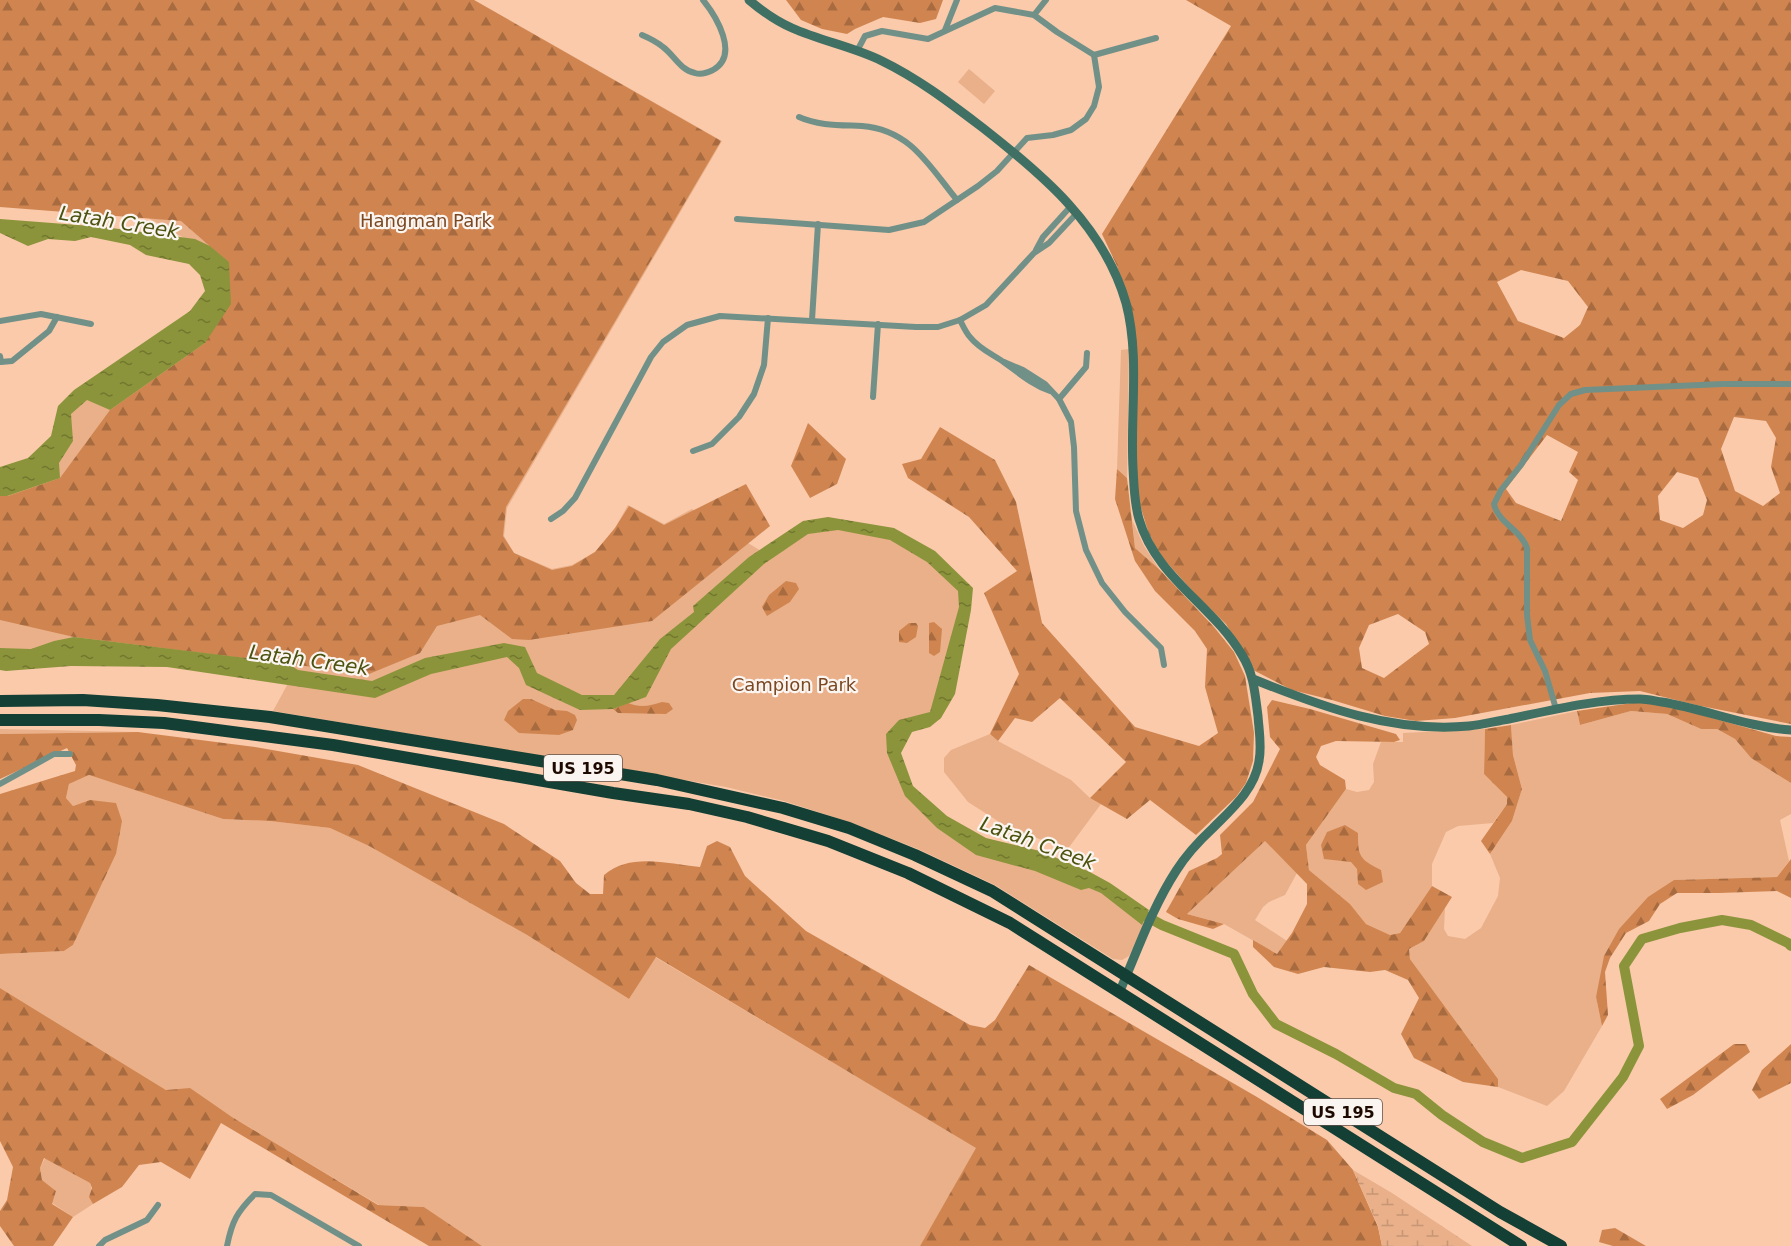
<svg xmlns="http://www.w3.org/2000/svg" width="1791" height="1246" font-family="'DejaVu Sans',sans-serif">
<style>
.green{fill:#e9b08a}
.forest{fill:url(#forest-firs);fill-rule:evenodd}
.wetland{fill:url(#wetland-marsh)}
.water{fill:url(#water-ripples)}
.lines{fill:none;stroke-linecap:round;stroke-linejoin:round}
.river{stroke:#8b943a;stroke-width:10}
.street{stroke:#719188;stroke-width:6}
.secondary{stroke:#3f7063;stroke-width:9}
.highway{stroke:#133f35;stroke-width:12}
.labels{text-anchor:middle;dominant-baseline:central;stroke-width:4.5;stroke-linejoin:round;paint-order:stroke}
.shield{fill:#fbf5f1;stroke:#605048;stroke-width:1.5}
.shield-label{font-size:16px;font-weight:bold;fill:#1d0900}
.park-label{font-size:18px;fill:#7b4822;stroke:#fbf5f1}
.water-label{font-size:20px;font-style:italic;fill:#4c520e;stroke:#fbf5f1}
</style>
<defs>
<pattern id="forest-firs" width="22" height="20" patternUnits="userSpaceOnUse" patternTransform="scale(1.5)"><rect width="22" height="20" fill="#d08550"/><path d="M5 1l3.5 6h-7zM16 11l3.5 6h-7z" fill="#a86b40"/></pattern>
<pattern id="wetland-marsh" width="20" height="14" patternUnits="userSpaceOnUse" patternTransform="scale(1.5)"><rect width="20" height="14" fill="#e9b08a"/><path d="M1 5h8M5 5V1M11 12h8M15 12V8" fill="none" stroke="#c79675"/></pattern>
<pattern id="water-ripples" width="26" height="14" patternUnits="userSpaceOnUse" patternTransform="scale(1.5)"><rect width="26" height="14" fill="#8b943a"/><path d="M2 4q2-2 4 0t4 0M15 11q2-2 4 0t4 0" fill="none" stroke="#71772e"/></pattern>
</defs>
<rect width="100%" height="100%" fill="#facaab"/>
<!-- green -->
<g class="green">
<path d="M0,0h474l248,141 -215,367 -3,28 10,17 38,16 20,-4 23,-13 20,-24 13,-23 36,19 28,-15 74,45 37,-26 31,-5 58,11 72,54 -29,127 -39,22 13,52 33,33 162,64 45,28 -20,42 -7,4 -9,-1 -118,-74 -77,-36 -66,-26 -68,-22 -58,-14 -453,-76 19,-35 -126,-19h-166v-174l37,-11 27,-61 154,-112 -34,-61 -184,-103z"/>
<path d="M969,69l26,22 -11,13 -26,-22z"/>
<path d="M1129,349l-2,129 -10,-9 4,-119z"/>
<path d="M1132,520l12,26 15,23 -24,-21z"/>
<path d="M1577,711l3,14 51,-14 36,3 34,15h16l18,10 16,19 40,25v31l-11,6 9,41 -12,16 -103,3 -55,49 -23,68 6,29 -38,65 -17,15 -49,-19v-8l-88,-120 -1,-10 15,-8 21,-33 -1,21 4,7 17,3 16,-11 17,-32 2,-18 -10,-24 22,-33 10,-32 -9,-34 -2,-30z"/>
<path d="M0,729l137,3 -137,2z"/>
<path d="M1485,729l-1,45 23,23v7l-14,19 -35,3 -12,6 -14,32v22l-32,47 -10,2 -24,-11 -16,-20 -41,-34 -3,-25 40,-56 11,3 12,-2 5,-8 -1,-18 8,-22h22v-9z"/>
<path d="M990,734l8,7 73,39 19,18 11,6 -34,46 -63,-25 -36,-23 -24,-30v-14l7,-8z"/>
<path d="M89,775l134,44 47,2 60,7 39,18 158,89 102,64 26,-42 322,191 -57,98h-438l-58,-39 -45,-2 -147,-88 -42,-28 -24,1 -166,-102v-34l64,-3 9,-6 43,-91 -26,-54 -17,6 -7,-8 3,-14z"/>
<path d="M1265,840l32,33 -12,22 -16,7 -6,5 -8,13 32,21 -10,13 -53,-30 -37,-10z"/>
<path d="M45,1158l45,25c3,8 -1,13 3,21l-20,13 -21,-14 4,-12 -14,-11 -2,-12z"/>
</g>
<!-- forest -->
<g class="forest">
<path d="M0,0h474l247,141 -215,366 -3,29 11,17 38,17 20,-4 23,-14 20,-24 14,-22 35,19 82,-41 24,42 -118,95 -123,19 -17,-1 -32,-24 -43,11 -17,27 -51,21 -295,-37 -74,-17v-124h8l52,-18 50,-68 95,-67 23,-81 -47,-41 -181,-14z"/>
<path d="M786,0h157l-7,19 -16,4 -37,-6 -28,12 -8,5 -25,-5 -21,-9z"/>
<path d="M1186,0h605v724l-95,-19 -56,-14 -50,2 -135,25 -39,3 -31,-5 -53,-16 -40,-10 -39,-20 -27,-46 -28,-27 -39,-43 -11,-23 -8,-26 -5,-37v-140l-18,-62 -15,-32 129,-208zM1521,270l47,11 20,26 -8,18 -16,13 -46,-17 -21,-39zM1734,417l32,4 10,17 -5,29 9,26 -17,13 -28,-15 -14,-42zM1547,435l31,17 -9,20 9,8 -17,41 -45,-18 -10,-14zM1677,472l21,6 9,22 -4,15 -20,13 -23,-8 -2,-24zM1398,614l27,18 4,12 -45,34 -22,-10 -3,-20 10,-23z"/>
<path d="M808,423l38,36 -9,25 -27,14 -19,-32z"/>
<path d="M940,427l55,33 21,42 26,121 93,104 64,19 19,-13 -13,-46 2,-38 -12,-18 -40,-40 -20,-30 -20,-62 2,-30 10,9 8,70 24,21 55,58 20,25 11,24 9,57 -1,28 -7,22 -10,14 -40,38 -46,-35 -23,19 -37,-21 36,-36 -66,-64 -28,24 -17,-4 -17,23 -8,-7 29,-60 -35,-81 33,-22 -48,-54 -61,-39 -6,-14 19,-5z"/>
<path d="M786,581l10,2 3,6 -9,13 -23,14 -5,-9 7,-12z"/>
<path d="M934,622l8,7 -2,23 -6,4 -5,-3v-30z"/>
<path d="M909,623h7l2,3 -2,11 -9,6 -8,-1v-11z"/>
<path d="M523,699h8l24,11 12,1 8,4 2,5 -4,10 -14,5 -40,-2 -15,-13 4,-9z"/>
<path d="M1272,700l38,9 86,25 4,6 -6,2 -58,-1 -15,5 -5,11 4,8 25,15 1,9 -40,56 3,25 41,34 16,20 24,11 10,-2 32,-47 20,11 -28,44 -15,8 1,10 88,120v8l-35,-5 -49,-24 -13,-24 18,-36 -11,-18 -23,-10 -15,2 -46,-5 -26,7 -24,-7 -21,-20v-7l24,14 15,-21 15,-29v-20l-42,-43 -78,73 37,10 -11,5 -35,-10 -12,-7 23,-41 28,-13 5,-4 -2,-19 33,-33 27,-53 -10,-12 -3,-30z"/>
<path d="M662,702l7,1 4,6 -7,5 -48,-1 -5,-4 15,-6c12,5 22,3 34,-1z"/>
<path d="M1639,702l38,6 99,28 15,1v46l-40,-25 -16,-19 -18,-10h-16l-34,-15 -36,-3 -51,14 -3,-14z"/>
<path d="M1511,725l2,30 9,34 -10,32 -22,33 -9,-13 26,-37v-7l-23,-23 1,-45z"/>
<path d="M138,732l117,15 103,18 146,59 56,37 16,22 14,11h13l1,-19c26,-23 65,-11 96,-8l7,-21 10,-5 13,6 15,29 61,55 164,94 15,3 10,-8 34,-55 228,132 70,43 26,30 25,57 4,19h-462l56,-98 -320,-191 -27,42 -102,-64 -158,-89 -39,-18 -60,-7 -47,-2 -134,-44 -20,9 -3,14 7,8 17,-6 26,3 6,18 -6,33 -43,91 -9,6 -64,3v-160l75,-23 1,-6 -9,-17 -67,31v-45z"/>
<path d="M1345,825l13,8c0,23 1,26 23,37l2,12 -17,8 -8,-6 -1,-15 -6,-7 -27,-3 -3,-14 6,-13z"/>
<path d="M1791,859v39l-14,-7 -58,2h-42l-17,11 -11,17 -23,12 -16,25 -5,14 3,43 -6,11 -6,-29 8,-41 15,-27 29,-32 26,-17 103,-3z"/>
<path d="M0,988l166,102 24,-2 42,29 146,88 46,2 58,39h-53l-208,-123 -31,56 -29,-17 -22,3 -17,22 -29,17 -4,-7 3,-9 -2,-5 -46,-25 -4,10 2,12 14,11 -4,13 21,13 -20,29h-39l-14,-20v-15l7,-11 6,-33 -13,-26z"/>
<path d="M1734,1044h12l4,8 -57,43 -26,14 -7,-10z"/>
<path d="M1791,1044v39l-32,16 -7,-9 10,-20z"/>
<path d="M1615,1228l31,18h-33l-14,-4 3,-12z"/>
</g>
<!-- wetland -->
<path class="wetland" d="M1353,1170l39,23 80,53h-90l-4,-20z"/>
<!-- water -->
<g class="water">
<path d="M0,219l104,8 91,12 15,7 19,16 2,42 -26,39 -95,67 -23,-10 -16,14 2,27 -14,22 1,15 -53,18h-7v-29l28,-9 23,-22 7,-30 16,-16 116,-79 15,-20 -5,-16 -11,-11 -43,-9 -16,-10 -39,-8 -16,4 -27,-2 -20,7 -28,-13z"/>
<path d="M828,517l66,11 41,23 38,37 -2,22 -16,84 -14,24 -11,9 -18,5 -11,21 12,33 34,30 39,22 54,13 48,20 22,12 39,27 -7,15 -41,-32 -12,-5 -8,2 -46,-19 -59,-16 -39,-27 -32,-32 -18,-43 -1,-19 13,-14 31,-8 29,-105 -1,-16 -31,-29 -37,-22 -52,-10 -30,4 -44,30 -93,85 -25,48 -33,12 -33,1 -54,-25 -7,-17 -12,-11 -76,17 -56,24 -208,-31 -96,-1 -65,5 -6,-1v-22l31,1 23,-8 20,-4 213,26 11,7 74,11 53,-23 79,-15 21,4 12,26 45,22h32l46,-56 34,-27 -1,-6 56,-49 54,-36z"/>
</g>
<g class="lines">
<!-- river -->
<path class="river" d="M1142,914l20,11 72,29 19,40 23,30 60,30 58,34 22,6 26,21 41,27 39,16 50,-16 51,-65 16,-31 -15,-80 18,-27 38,-11 42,-8 29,5 37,18 3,3"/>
<!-- street -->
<g class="street">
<path d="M1034,15l12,-15"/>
<path d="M945,30l12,-30"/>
<path d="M642,35c7,3 15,7 21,12 11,8 17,23 32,26 6,2 12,0 18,-3 27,-15 3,-54 -10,-70"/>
<path d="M1094,55l62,-17"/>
<path d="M799,117c20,9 42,8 63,9 49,4 67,40 95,74"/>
<path d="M737,219l152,11 35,-8 54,-36 19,-15 30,-33 26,-3 18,-5 15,-11 8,-13 5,-19 -5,-32 -37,-23 -23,-17 -39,-7 -67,31 -46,-8 -17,5 -8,15"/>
<path d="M1036,250l7,-13 28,-31"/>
<path d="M812,320l6,-96"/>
<path d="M960,320c3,6 6,13 10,17 9,12 24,18 35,26 15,11 28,22 45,28"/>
<path d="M0,321l41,-7 50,10"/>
<path d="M0,356l1,6 11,-1 37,-30 8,-14"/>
<path d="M1004,362l19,8 22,14 14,15 12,23 3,25 2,64 10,39 16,33 23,29 36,36 3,17"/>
<path d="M873,397l5,-73"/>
<path d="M1059,399l27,-32 1,-14"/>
<path d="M693,451l19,-7 27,-27 15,-23 10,-29 4,-47"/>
<path d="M551,519l12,-8 12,-13 76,-141 12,-15 24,-17 33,-9 196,11h22l22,-7 26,-15 48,-52 15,-10 28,-30"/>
<path d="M1556,709l-11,-38 -15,-31 -3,-25v-67c-6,-18 -29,-25 -33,-44l7,-14 20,-25 38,-60 12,-11 14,-4 138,-6h68"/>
<path d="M0,784l54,-30h16"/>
<path d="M99,1246l6,-6 42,-20 11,-15"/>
<path d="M227,1246c5,-25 10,-34 28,-52l16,1 88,51"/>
</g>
<!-- secondary -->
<g class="secondary">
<path d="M749,0c13,11 27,21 43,28 29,13 62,19 90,33 37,18 68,42 101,67 60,47 121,98 143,175 14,53 4,111 7,165 1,17 1,34 6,51 17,59 74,86 103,136 12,19 13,39 16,61 1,15 4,30 1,45 -4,28 -27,48 -46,67 -14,13 -27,27 -37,43 -24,37 -39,81 -57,122"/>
<path d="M1253,679c69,28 140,54 216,47 13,-1 27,-5 40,-7 43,-9 87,-20 131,-20 7,0 15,2 22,3 43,7 85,25 129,28"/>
</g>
<!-- highway -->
<g class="highway">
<path d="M0,701l83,-1 74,5 113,12 387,63 126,28 66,20 66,27 77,36 508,321 61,34"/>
<path d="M0,720h99l65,3 169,22 280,48 76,11 58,13 81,24 80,32 102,50 511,323"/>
</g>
</g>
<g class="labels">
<!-- shield labels -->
<g class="shield">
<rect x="544" y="755" width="78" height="26" rx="4.5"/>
<rect x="1304" y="1099" width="78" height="26" rx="4.5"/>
</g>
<g class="shield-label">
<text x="583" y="768">US 195</text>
<text x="1343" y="1112">US 195</text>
</g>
<!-- park labels -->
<g class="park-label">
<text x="426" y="220">Hangman Park</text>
<text x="794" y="684">Campion Park</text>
</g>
<!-- water labels -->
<g class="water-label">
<text transform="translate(119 222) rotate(9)">Latah Creek</text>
<text transform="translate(309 660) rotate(8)">Latah Creek</text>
<text transform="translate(1038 843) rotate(20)">Latah Creek</text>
</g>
</g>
</svg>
